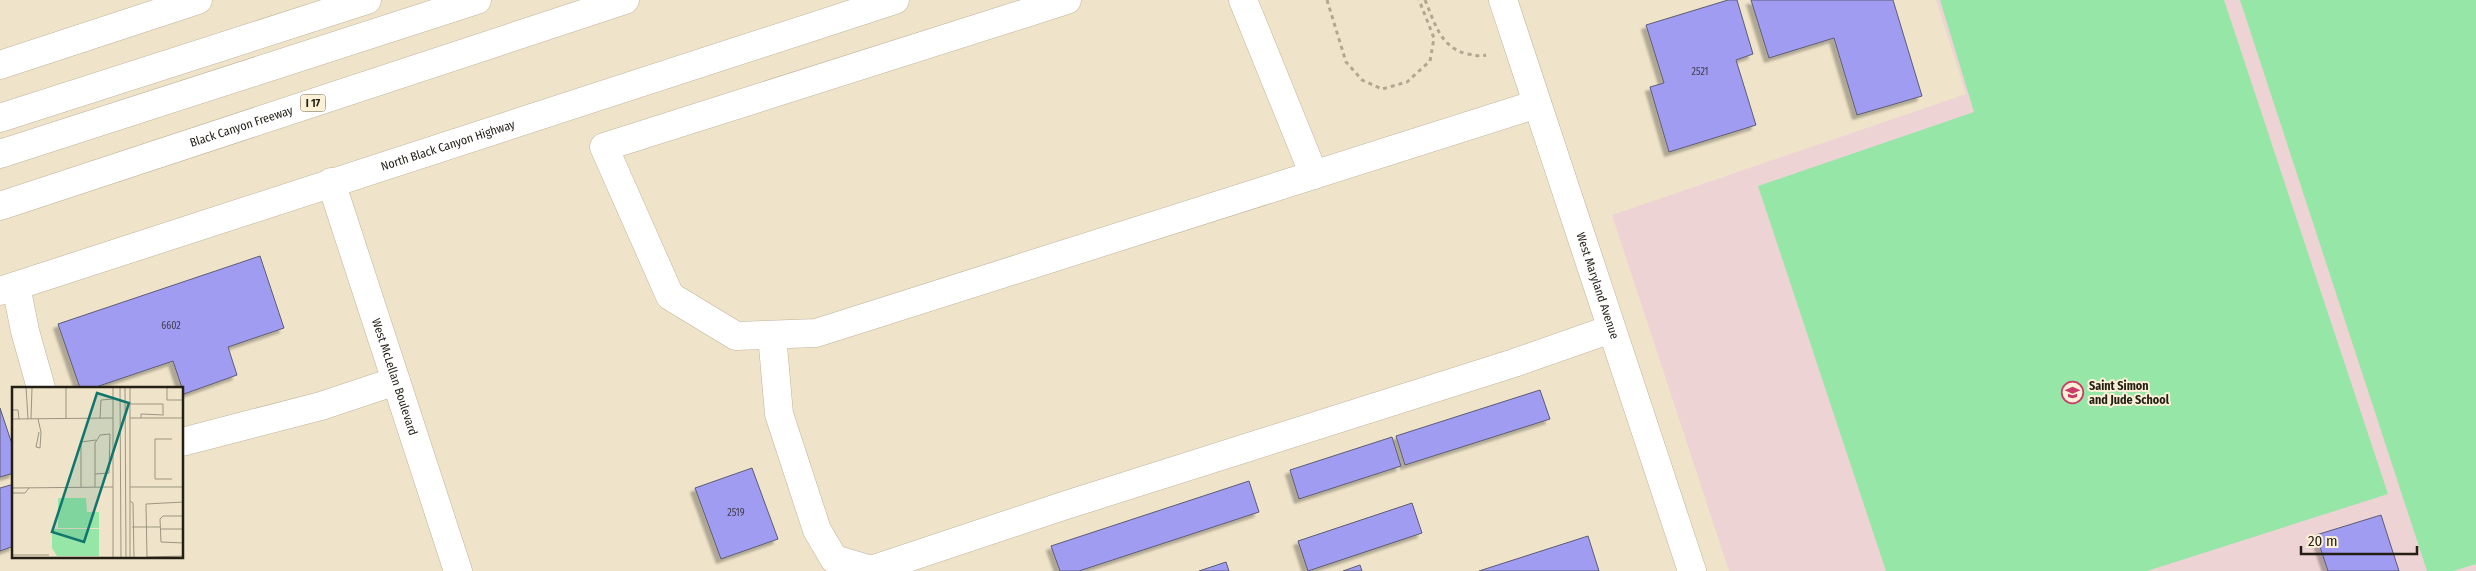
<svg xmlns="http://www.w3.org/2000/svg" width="2476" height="571" font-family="'Fira Sans Condensed',sans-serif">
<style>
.education{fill:#eed3d4}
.green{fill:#95e6a7}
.building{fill:#a09cf2;stroke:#5c5c73;filter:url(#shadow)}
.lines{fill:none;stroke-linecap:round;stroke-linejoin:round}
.minor-casing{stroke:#beb39a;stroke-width:29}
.major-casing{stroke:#beb39a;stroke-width:29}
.highway-casing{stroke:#beb39a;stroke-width:29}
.path{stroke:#b1a892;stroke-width:3;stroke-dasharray:4 4;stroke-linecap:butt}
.minor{stroke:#fff;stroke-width:28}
.major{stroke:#fff;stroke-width:28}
.highway{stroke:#fff;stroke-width:28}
.labels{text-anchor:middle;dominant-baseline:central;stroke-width:4;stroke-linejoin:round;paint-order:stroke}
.number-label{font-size:10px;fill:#423e4c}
.shield{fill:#fcf1d6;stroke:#645e4f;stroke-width:1}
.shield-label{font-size:11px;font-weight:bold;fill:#231f15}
.street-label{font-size:12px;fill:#231f15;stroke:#fcf1d6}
.poi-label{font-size:12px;font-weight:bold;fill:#231f15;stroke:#fcf1d6;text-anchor:start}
.inset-road{fill:none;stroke:#9d9581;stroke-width:1}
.view{fill:#0f766e;fill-opacity:0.15;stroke:#0f766e;stroke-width:2.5}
.inset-edge{fill:none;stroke:#231f15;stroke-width:2.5}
</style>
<defs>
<filter id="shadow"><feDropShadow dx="-4.5" dy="4.5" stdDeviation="1" flood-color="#0004"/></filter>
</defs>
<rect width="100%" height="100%" fill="#efe4c9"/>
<!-- education -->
<path class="education" d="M1936,0h540v571h-747l-117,-356 354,-121z"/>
<!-- green -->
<g class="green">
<path d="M1940,0h284l164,494 -241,77h-261l-128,-385 216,-74z"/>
<path d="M2240,0h236v564l-23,7h-26z"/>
</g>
<!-- building -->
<g class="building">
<path d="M1728,0h9l16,54 -17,6 20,65 -87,27 -19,-65 14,-4 -18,-58z"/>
<path d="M1751,0h142l29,96 -65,19 -23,-77 -65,20z"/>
<path d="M260,256l24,72 -56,19 9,28 -53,19 -11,-33 -80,27h-13l-22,-64z"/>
<path d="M1540,390l10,29 -145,46 -9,-29z"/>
<path d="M0,408l14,42v23l-14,4z"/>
<path d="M1392,437l9,29 -102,33 -9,-29z"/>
<path d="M752,468l26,71 -57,20 -26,-71z"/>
<path d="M1249,481l10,31 -180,59h-19l-9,-25z"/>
<path d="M14,484v62l-14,5v-63z"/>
<path d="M1412,503l10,30 -114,38 -10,-30z"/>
<path d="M2381,515l18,56h-71l-12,-36z"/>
<path d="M1588,536l11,35h-120z"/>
<path d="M1226,562l3,9h-30z"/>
<path d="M1360,565l2,6h-19z"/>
</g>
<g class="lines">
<defs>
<g id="minor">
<path d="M1067,0l-463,147 66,149 66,40 80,-3 721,-229"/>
<path d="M1243,0l71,175"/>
<path id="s1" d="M1503,0l189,571"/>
<path id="s2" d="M331,182l127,389"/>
<path d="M16,286l9,45 16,57"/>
<path d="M772,335l7,79 38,116 17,29 37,11 192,-64 451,-143 97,-34"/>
<path d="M182,442l139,-36 75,-25"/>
</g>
<g id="major">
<path id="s3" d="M0,291l895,-291"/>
</g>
<g id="highway">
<path d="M0,65l198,-65"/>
<path d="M0,118l367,-118"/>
<path d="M0,154l477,-154"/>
<path id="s4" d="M0,206l625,-206"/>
</g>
</defs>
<!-- minor casing -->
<use href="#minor" class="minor-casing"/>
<!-- major casing -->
<use href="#major" class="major-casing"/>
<!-- highway casing -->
<use href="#highway" class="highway-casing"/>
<!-- path -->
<g class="path">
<path d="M1327,0l19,62 16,18 20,9 25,-7 23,-21 4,-23 -15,-38"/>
<path d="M1425,0c10,23 15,47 42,54 7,1 12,3 19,1"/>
</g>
<!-- minor -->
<use href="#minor" class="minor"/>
<!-- major -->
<use href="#major" class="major"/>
<!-- highway -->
<use href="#highway" class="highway"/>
</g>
<!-- icons -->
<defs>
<symbol id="school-ring" viewBox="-11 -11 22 22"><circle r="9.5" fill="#fcf1d6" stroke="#ca3c67" stroke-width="1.5"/><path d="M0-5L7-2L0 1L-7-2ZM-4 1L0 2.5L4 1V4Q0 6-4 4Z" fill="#ca3c67"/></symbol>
</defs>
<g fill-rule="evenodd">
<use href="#school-ring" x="2060" y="380" width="25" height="25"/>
</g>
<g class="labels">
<!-- number labels -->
<g class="number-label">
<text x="1700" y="72">2521</text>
<text x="171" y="326">6602</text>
<text x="736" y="513">2519</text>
</g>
<!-- shield labels -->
<rect class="shield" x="300.5" y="94.5" width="25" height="17" rx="4"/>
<g class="shield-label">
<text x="313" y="103">I 17</text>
</g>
<!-- street labels -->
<g class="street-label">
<text stroke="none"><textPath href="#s4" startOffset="254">Black Canyon Freeway</textPath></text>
<text stroke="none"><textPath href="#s3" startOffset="471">North Black Canyon Highway</textPath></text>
<text stroke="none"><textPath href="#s1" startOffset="301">West Maryland Avenue</textPath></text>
<text stroke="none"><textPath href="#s2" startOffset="205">West McLellan Boulevard</textPath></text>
</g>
<!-- poi labels -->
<g class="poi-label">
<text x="2089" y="386">Saint Simon<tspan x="2089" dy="14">and Jude School</tspan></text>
</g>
</g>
<!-- overview -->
<g transform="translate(12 387)">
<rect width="171" height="171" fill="#efe4c9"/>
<path d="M46,111h28l1,14h12v16h-41zM40,142h47v27h-42l-5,-8z" fill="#95e6a7"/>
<path class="inset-road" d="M14,0l2,32M54,0v32M101,0v171M108,0l1,171M113,0l1,171M118,0v171M155,0v13h17M118,17h33v10M0,23h6l1,9M88,31l1,-18 12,-1M118,31h54M129,31v-4l23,1M0,32l101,-1M19,32l1,-31M26,32l3,13 -1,16 -4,-1 3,-15M160,52h-17v40h17M69,100v-45l15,-2M83,100v-44l5,-8 10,-1 -1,39 -14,1M118,100h54M0,101l101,-1M0,106h13l4,-5M118,114l3,2 1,55M172,129h-21l-3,3 1,23 23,1M120,140h28M148,142h24M0,168h37M135,170l37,-1M135,171l-1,-54 38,-2"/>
<path class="view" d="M85,6l32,10 -45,139 -32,-10z"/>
<rect width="171" height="171" class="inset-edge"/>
</g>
<!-- scale -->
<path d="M2301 546v8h116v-8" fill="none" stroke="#231f15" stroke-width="2.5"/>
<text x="2308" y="546" font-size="15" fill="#231f15" stroke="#fcf1d6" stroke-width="4" paint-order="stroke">20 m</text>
</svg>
